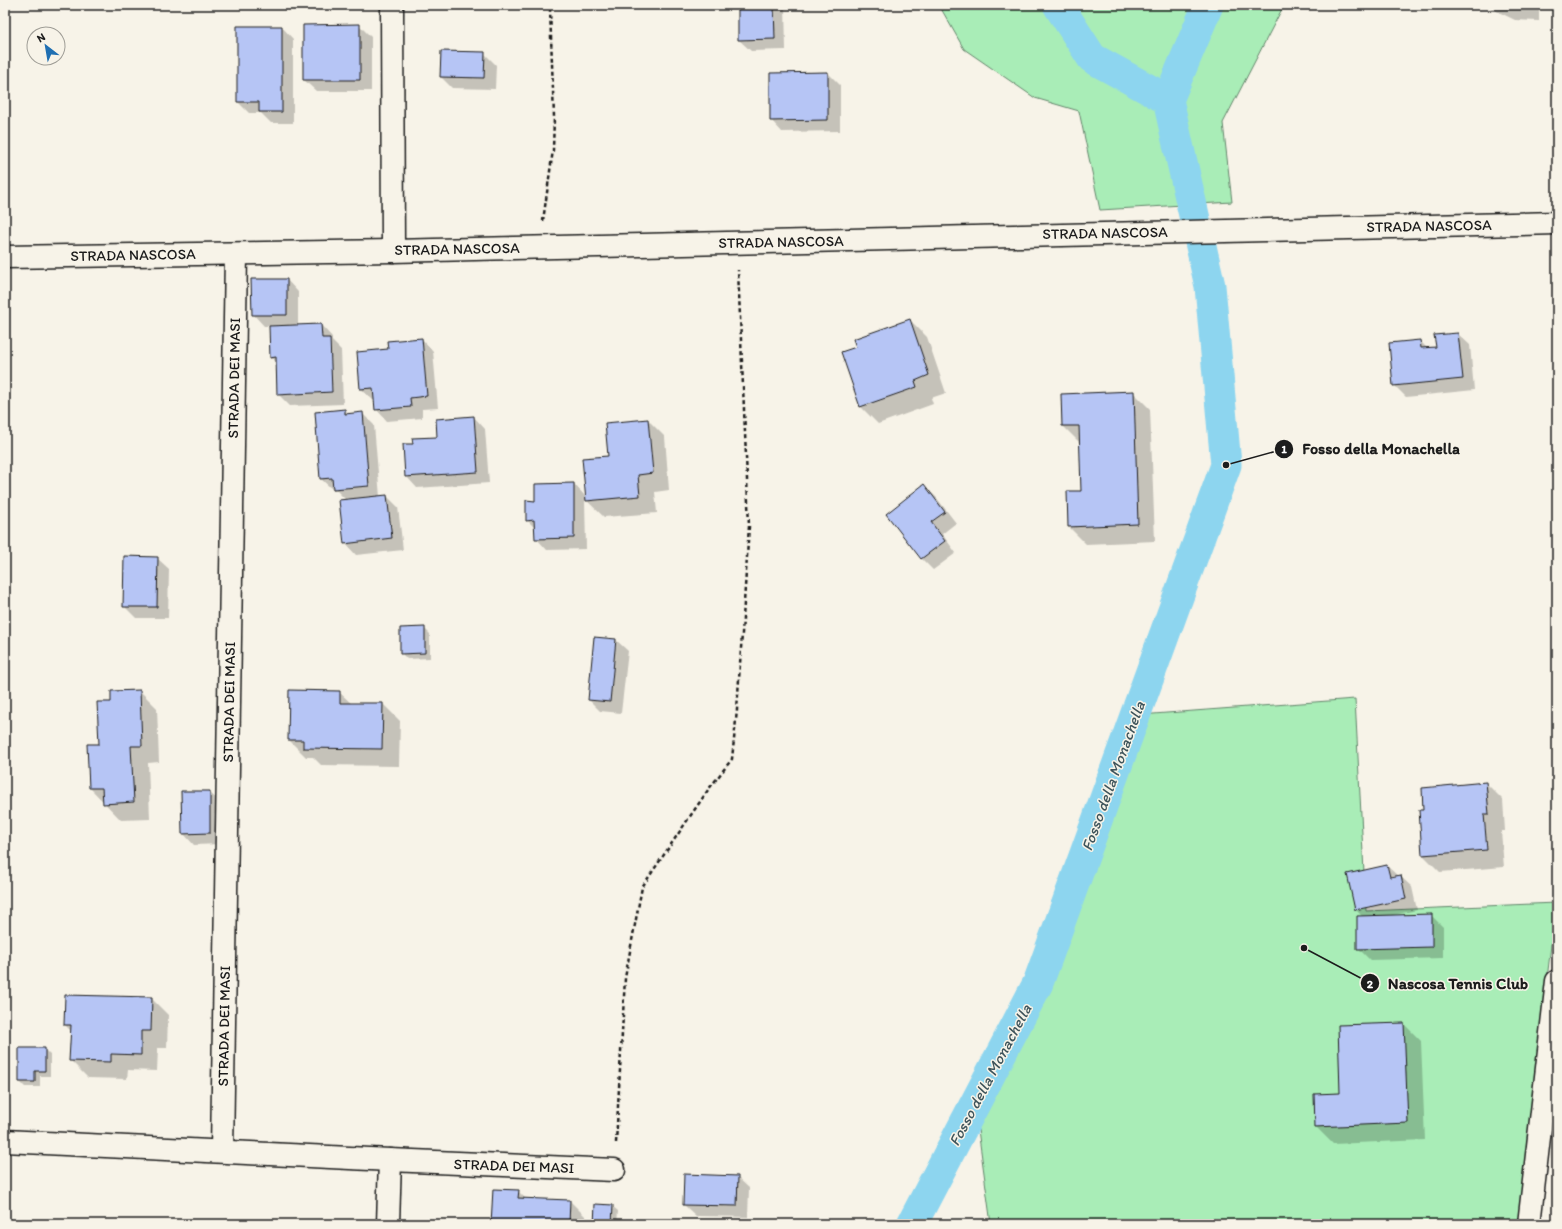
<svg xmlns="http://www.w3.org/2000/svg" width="1562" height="1229" font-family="Itim,sans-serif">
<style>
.green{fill:#a9edb7;stroke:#62846a}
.shadow{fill:#0003}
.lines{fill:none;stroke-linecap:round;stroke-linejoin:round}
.canal{stroke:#8dd5ef;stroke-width:31}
.building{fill:#b6c5f5;stroke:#1c1c1c}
.minor-casing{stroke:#1c1c1c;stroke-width:25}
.path{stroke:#1c1c1c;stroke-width:2.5;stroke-dasharray:4 3;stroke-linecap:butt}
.minor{stroke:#f7f3e8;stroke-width:22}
.labels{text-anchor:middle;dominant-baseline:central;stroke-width:3;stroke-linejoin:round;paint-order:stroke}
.street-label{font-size:15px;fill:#1c1c1c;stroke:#f7f3e8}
.water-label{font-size:16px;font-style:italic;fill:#3e545b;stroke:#f7f3e8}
.leader{fill:none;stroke:#1c1c1c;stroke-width:1.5}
.callout-dot{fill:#1c1c1c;stroke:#f7f3e8;stroke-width:1.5}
.mark-label{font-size:12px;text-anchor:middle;font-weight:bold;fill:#fff}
.callout-label{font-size:16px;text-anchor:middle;font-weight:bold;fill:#1c1c1c;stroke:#f7f3e8;stroke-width:3;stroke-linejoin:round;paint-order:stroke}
</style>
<rect width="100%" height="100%" fill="#f7f3e8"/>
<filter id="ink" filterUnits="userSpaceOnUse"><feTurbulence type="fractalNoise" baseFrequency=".025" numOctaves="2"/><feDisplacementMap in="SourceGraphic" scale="8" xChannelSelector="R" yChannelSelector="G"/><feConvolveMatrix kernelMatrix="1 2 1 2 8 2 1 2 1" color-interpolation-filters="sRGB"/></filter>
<g filter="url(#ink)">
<!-- green -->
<g class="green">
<path d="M939,5h345l-61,118 9,79 -132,8 -21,-99 -44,-13 -71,-49z"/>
<path d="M1355,699l11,212 190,-8 -38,321h-527l-15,-109 67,-130 97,-270z"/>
</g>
<!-- shadow -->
<g class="shadow">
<path d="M739,5h46l1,45 -35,1 -12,-11z"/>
<path d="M1484,5h55v16l-24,-1z"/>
<path d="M359,25l12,12v54h-55l-12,-11z"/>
<path d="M282,27l11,12v84h-22l-10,-10h-12l-11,-11z"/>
<path d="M484,53l12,12 -1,24 -43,-1 -11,-11z"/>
<path d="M828,73l12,12v46l-58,1 -11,-12v-46z"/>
<path d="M287,280l11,12v34l23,-1 11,12v4l9,9 2,54 -53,2 -12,-12 -1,-31 -6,-6 -1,-31h-6l-11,-12z"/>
<path d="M910,320l17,17 19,56 -15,5 2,6 -55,20 -17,-17 -4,-59z"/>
<path d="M1458,334l12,11 4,45 -68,7 -12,-12 26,-44 8,8 9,-1z"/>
<path d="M422,339l11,12 5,57 -16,1v9l-35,3 -11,-12 -1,-9h-2l-12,-11 28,-40z"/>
<path d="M1133,392l17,17 5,132 -69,3 -17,-17 13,-35 -2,-49 -17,-17 -1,-31z"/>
<path d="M345,410l4,5 14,-1 11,11 6,72 7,-1 11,11 5,43 -47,5 -11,-12 1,-43 -10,-10h-3l-12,-11z"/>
<path d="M474,417l11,12 4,54 -72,5 -11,-12 8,-31 24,-7z"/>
<path d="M648,420l17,17 4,53 -14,2 2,21 -53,4 -19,-18 1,50 -39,1 -11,-12v-9l-9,-9 9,-18 38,-18 12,13 23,-40z"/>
<path d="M5,425l4,63h-4z"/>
<path d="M924,486l12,11 20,26 -14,11 14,19 -23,17 -11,-11 -35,-45z"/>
<path d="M157,558l12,11 -1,49h-32l-12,-12z"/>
<path d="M424,628l6,6v24l-23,1 -6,-6z"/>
<path d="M595,638l21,2 12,11 -7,62 -21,-2 -11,-11z"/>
<path d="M140,691l17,17 2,54 -11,1 2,56 -29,1 -31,-32 10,-43 12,-42z"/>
<path d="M339,692l13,12h31l17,17 -1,45 -78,-1 -8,-8h-7l-17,-17z"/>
<path d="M1486,783l17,17 2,31h-4l3,36 -64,5 -17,-17 -3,-44 5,-1z"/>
<path d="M209,792l12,11v41l-27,1 -11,-12z"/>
<path d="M1387,866l11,10h2l12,11 5,23 -24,5h38l12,12v31l-73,2 -12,-12 5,-31 -7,-7z"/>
<path d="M151,998l17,17 -1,33h-9l-1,23 -29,-1 -1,9 -39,-1 -18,-18 1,-29 -6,-6z"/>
<path d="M1404,1024l17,17 4,99 -92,4 -17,-17 26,-33z"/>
<path d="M44,1049l6,6v21h-10v11h-15l-5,-5z"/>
<path d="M737,1177l12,11 -1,29 -52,-1 -12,-11z"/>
<path d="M518,1191l9,9 43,1 17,17v6h-95z"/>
<path d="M612,1206l6,5 -1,13h-22z"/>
</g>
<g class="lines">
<!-- canal -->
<g class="canal">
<path d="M1058,5l34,53 76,42"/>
<path d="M912,1224l126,-241 188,-518 -16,-179 -42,-186 40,-95"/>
</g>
</g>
<!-- building -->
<g class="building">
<path d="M738,5h36l1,34 -37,1z"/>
<path d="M360,24v56h-57v-55z"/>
<path d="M237,26h45v86h-23v-10h-22z"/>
<path d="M441,51l44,1 -1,26 -44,-1z"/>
<path d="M828,72v48l-58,1v-48z"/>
<path d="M251,279h36v36h-35z"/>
<path d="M910,319l19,56 -14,6 2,6 -57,20 -19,-55 15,-5 -3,-8z"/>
<path d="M321,324l1,14h8l2,54 -55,3 -1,-38 -6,1 -1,-32z"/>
<path d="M1458,333l5,46 -70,7 -4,-43 31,-3 1,8 15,-1 -2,-12z"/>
<path d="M422,338l5,58 -17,2 1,9 -36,3 -2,-22 -13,1 -3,-37 31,-3 -1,-8z"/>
<path d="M1134,391l4,133 -70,3 -1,-36h14l-2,-65h-17l-1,-32z"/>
<path d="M345,409v5l18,-2 6,74 -36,3 -1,-11 -12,1 -5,-67z"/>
<path d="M474,416l4,56 -73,5 -2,-33h10l-1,-6 25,-1 -1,-18z"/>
<path d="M648,419l5,54 -15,2 2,21 -54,5 -4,-43 26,-2 -3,-33z"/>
<path d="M574,483v55l-39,1 -1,-19 -8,1v-21l9,1v-17z"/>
<path d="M924,484l21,28 -14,10 14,19 -24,18 -35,-45z"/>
<path d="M387,495l5,43 -48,6 -5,-44z"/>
<path d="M124,556l34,1 -1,50h-34z"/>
<path d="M425,627v26l-25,1v-26z"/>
<path d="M594,637l22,2 -6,63 -22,-2z"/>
<path d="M140,690l2,56h-11l3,56 -31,2 -1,-16h-13l-2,-44h12l-2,-42h14v-11z"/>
<path d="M289,690l51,1v12h43l-1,46 -79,-1v-8h-15z"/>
<path d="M1486,782l3,32h-5l3,36 -65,5 -3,-45h4l-1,-22z"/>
<path d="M181,791h29v42l-28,1z"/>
<path d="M1387,865l3,12 11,-2 5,24 -51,11 -8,-36z"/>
<path d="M1432,914v33l-75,2v-33z"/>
<path d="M65,995l87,2 -1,34h-10v24l-30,-1v8l-42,-1 2,-36h-7z"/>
<path d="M1404,1023l4,100 -93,4 -1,-33 26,-1 -2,-68z"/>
<path d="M19,1048h26v23h-10v11h-16z"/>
<path d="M684,1174l54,2 -1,30 -54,-1z"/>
<path d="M493,1189l26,1 -1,8 52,2 -1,24h-78z"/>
<path d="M595,1204l18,1 -1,19h-18z"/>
</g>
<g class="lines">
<defs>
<g id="minor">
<path d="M392,5l1,246"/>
<path d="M5,257l388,-6 1164,-28"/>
<path d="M5,1141l385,19 224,10"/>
<path d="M222,1151l14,-897"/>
<path d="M388,1224l2,-64"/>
<path d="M1529,1224l28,-243"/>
</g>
</defs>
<!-- minor casing -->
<use href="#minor" class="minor-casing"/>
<!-- path -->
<g class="path">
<path d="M543,221l10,-71 1,-33 -4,-107"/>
<path d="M616,1143l9,-165 17,-91 66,-97 24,-31 5,-49 12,-184 -11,-256"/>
<path d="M5,1209l1,15"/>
</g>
<!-- minor -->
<use href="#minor" class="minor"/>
</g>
</g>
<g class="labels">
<!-- street labels -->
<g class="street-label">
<text transform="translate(1429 226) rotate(-1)">STRADA NASCOSA</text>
<text transform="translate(1105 233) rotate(-1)">STRADA NASCOSA</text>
<text transform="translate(781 242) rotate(-1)">STRADA NASCOSA</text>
<text transform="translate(457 249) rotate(-1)">STRADA NASCOSA</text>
<text transform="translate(133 255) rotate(-1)">STRADA NASCOSA</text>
<text transform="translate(234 378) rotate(-89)">STRADA DEI MASI</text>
<text transform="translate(229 702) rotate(-89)">STRADA DEI MASI</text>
<text transform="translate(224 1026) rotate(-89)">STRADA DEI MASI</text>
<text transform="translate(514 1166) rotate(2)">STRADA DEI MASI</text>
</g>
<!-- water labels -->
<g class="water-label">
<text transform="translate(1113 776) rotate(-70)">Fosso della Monachella</text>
<text transform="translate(990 1075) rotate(-62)">Fosso della Monachella</text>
</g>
</g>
<!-- callouts -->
<path class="leader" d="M1226 465L1284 449M1304 948L1370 983"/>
<g class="callout-dot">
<circle cx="1226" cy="465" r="4"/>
<circle cx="1304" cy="948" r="4"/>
<circle cx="1284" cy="449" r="10"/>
<circle cx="1370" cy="983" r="10"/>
</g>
<g class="mark-label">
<text x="1284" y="453">1</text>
<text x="1370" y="988">2</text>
</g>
<g class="callout-label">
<text x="1381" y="454">Fosso della Monachella</text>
<text x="1458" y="989">Nascosa Tennis Club</text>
</g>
<!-- margin -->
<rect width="1562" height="1229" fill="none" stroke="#f7f3e8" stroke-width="20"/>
<rect x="10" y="10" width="1542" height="1209" fill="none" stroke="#1c1c1c" stroke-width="1.5" filter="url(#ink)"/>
<!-- north arrow -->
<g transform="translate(46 46) rotate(329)"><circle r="19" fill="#f7f3e8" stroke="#9f9d96"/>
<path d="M0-3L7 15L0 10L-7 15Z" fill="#1f6fb2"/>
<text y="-6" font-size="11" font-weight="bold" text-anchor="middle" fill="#1c1c1c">N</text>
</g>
</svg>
